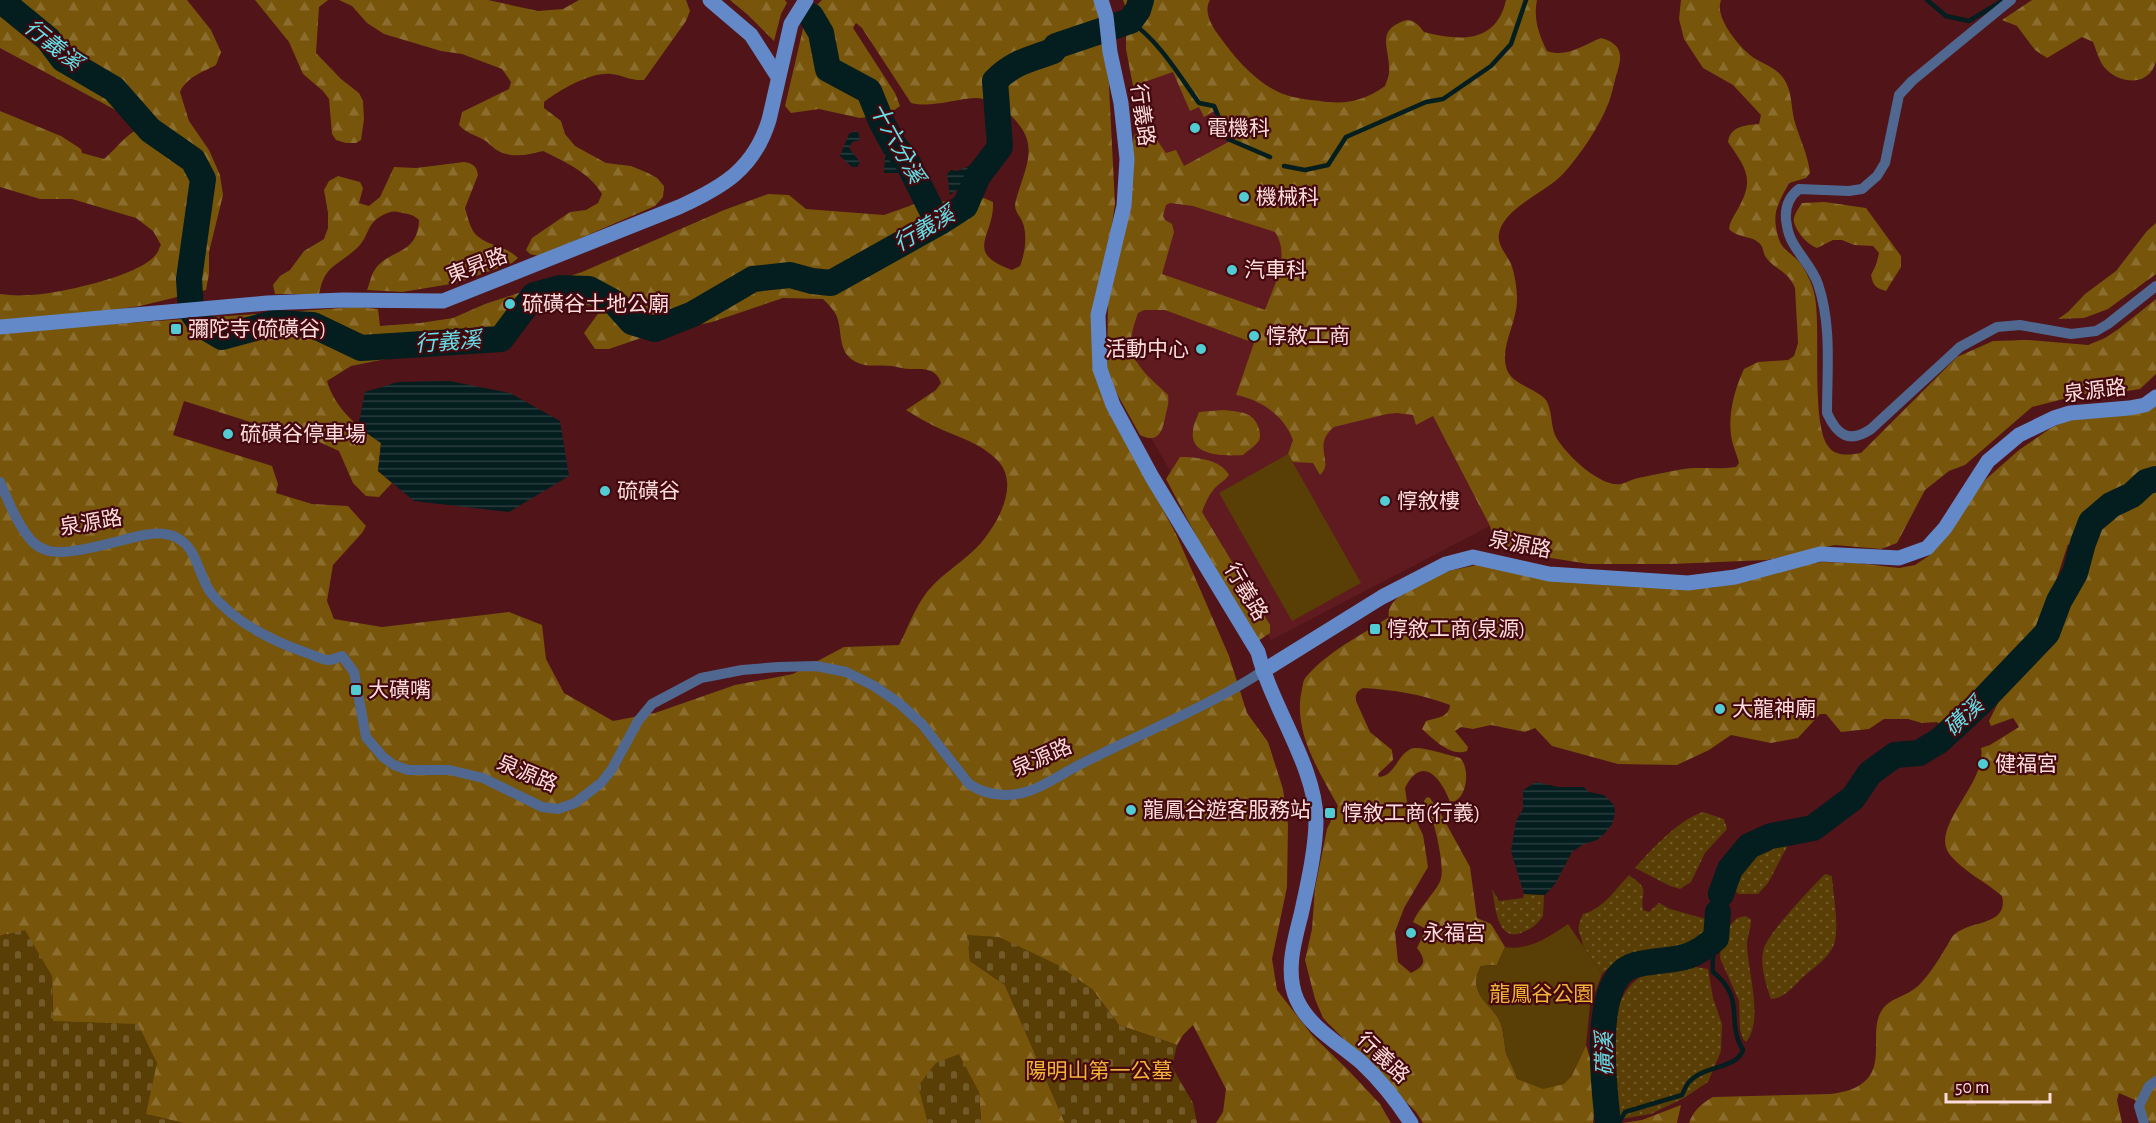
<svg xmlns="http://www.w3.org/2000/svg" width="2156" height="1123" font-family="'Alegreya Sans','Noto Sans TC',sans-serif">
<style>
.built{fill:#5f1b20}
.grass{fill:url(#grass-dots)}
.forest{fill:url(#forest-firs);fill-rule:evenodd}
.cemetery{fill:url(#cemetery-stones)}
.park{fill:#593f05}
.water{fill:url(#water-rules)}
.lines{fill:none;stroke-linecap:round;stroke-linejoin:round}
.stream{stroke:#041d1e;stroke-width:4.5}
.river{stroke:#041d1e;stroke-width:26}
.street{stroke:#506890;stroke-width:10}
.secondary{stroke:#6389c9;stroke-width:15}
.poi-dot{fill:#51ccd3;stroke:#44080f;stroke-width:2}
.labels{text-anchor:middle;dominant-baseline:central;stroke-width:4.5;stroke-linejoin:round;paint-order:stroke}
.street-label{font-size:21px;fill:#fcdddb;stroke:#44080f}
.poi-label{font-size:21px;fill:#fcdddb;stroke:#44080f;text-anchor:start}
.park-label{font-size:21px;fill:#f1b439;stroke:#44080f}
.water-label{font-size:22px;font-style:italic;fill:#63e1e8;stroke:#44080f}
</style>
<defs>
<pattern id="grass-dots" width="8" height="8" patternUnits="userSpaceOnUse" patternTransform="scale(1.5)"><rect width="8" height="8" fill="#593f05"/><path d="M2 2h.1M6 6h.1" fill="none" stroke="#725a29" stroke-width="1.8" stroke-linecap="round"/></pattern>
<pattern id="forest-firs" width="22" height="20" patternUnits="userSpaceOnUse" patternTransform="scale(1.5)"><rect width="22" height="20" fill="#77550b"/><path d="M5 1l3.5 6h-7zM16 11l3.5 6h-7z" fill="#8b6d2e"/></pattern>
<pattern id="cemetery-stones" width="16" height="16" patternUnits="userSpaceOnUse" patternTransform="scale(1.5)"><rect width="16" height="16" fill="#593f05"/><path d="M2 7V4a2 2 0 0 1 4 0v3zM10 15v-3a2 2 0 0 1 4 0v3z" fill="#725a29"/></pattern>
<pattern id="water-rules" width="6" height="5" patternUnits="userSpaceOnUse" patternTransform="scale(1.5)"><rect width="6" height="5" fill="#041d1e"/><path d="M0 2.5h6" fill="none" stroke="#2a3d3e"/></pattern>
</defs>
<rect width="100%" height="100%" fill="#501419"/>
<!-- built -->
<path class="built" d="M1212,58l221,358 57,110 -219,114 -156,-262 28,-210 -10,-82z"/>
<!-- grass -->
<g class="grass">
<path d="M1703,812l21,7 3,10 -22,24 -14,29 -11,7 -10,-3 -35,-18c17,-19 43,-48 68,-56z"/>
<path d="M1779,842l10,1 -21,40 -10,11h-19l-6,-4c-3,-17 8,-38 26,-43 6,-2 13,-2 20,-5z"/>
<path d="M1825,874l7,2c1,21 7,45 3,65 -3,15 -23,28 -34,38 -8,8 -18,20 -30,20 -5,-14 -12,-36 -7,-51 6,-17 47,-60 61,-74z"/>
<path d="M1629,875c23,17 11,13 14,35l6,2 10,-9 11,6 36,10 3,6c-2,6 -4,13 -8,18 -21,28 -74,3 -99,31l-19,-28c-2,-16 -9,-12 0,-32 20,-5 33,-25 46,-39z"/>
<path d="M1492,889l7,12 24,-3 1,-4 20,1 -1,21c-6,9 -12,13 -22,17 -24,9 -26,-28 -29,-44z"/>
<path d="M1745,916l6,3c0,10 -4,17 -4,27 1,26 17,75 -1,96l-3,-3 -3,-10 -1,-28 -19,-43 2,-24 15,-16z"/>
<path d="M1696,967l12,2 5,29 9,26 -1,27 -13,31 -24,16 -33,16 -30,5 -7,-4c-5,-42 -13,-130 40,-144 6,-2 13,-1 19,-1 7,0 15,-2 23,-3z"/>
</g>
<!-- forest -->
<g class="forest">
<path d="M0,0h187l24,30 10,22 -5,13c-15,8 -29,12 -36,27l9,29 20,29 11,25 3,20 -14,57v22l-3,16 -66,16 -96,14h-44v-26c9,1 19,2 28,1 26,0 115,-19 129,-42 2,-2 2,-6 4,-8l-8,-14 -17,-13 -64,-19h-32l-40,-12v-76l61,25 20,13 1,4 22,6c13,-11 21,-24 36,-31l-4,-7 -136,-73z"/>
<path d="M255,0h73l-9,7 -3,46 25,26 18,14 4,8 1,18 -3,21 -5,3h-10l-10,-3 -4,-6 -3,-35 -6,-8 -20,-17 -14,-32z"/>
<path d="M339,0h149l50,11 25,-2 16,-9h107l4,11 -4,10 -42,59c-13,1 -22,-5 -33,-6 -21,-2 -51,16 -67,28v6l17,13 4,13 10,12 31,17 25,3 17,7 9,5 7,8 -1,11 -8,9 -116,50 -9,-2 -4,-4 6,-12 38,-26 16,-2 12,-7 4,-9c-13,-22 -37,-32 -59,-43 -16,4 -33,8 -48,-2 -4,-3 -7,-7 -11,-9 -10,-6 -17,-6 -25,-15l3,-13 47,-23 2,-7 -9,-13 -40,-15 -21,-3 -57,-17 -17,-11 -15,-17z"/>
<path d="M730,0h55l2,3 -6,11 -7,27 -26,-26z"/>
<path d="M822,0h280l5,47 8,157 -14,94 -5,78 19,42 62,118 52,120 18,57 21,29 15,47 5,36 -1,62 -15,72 5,31 35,45 37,36 31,33 11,19h-175l7,-11 3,-23 -33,-64 -10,10 -6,10 -58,-20 -27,-36 -124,-54 2,26 35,24 60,138h-84l-2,-31 -60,-6 9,37h-745l-38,-9 11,-51 -103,-42 -1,-45 -46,-42 -6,2v-604l356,-25 22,2 2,17 40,-3 33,-5 32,-14 97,-32 142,-62 44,-16 21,1 17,14 78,6 31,-11 69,-6 9,4c2,34 -31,50 19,68l8,-4c5,-13 8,-32 2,-45 -4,-8 -9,-11 -6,-21 10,-36 26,-57 -8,-87 -10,-8 -20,-15 -33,-15 -20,1 -44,10 -64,5l-49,-75 -6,-5 -3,5 42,65 5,13 -11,8 -29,4 -41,-9 -28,4 -6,-7 21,-90zM783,298l40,1c5,5 12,12 14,18 6,17 0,35 19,45 11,6 24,2 36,4 7,1 12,3 19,3 13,0 25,-1 30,14l-5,7 -30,20c9,6 19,11 28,16 23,11 46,16 64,35 22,24 0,61 -17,82 -16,18 -39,30 -54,49 -12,15 -19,36 -28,53l-55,2 -51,27 -58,11 -80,28 -42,8 -49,-28 -18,-34 -4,-34 -33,-13 -127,15 -48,-8 -7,-18 6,-36 29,-32 4,-7 -18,-20 -36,-2 -36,-11 2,-9 -6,-18 -99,-31 11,-34 98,31 33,8 24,11 14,32 13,13 13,1 13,-14 -14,-12 3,-28c-23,-16 -46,-34 -54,-62l24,-15 90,-18 52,-1 25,-14 21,-24 28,-6 29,3 4,5 -16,22 11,16h14l38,-13 65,-14z"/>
<path d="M1123,0h87c-7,12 2,27 10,37 17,24 42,53 73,60 9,2 18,3 27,4 25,4 44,0 65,-15 2,-6 5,-12 4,-18 0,-20 -12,-36 12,-46 10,-5 17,2 23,10 36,9 72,12 82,-32h31c-4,18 2,35 10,51 20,7 36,-6 54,-13 22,6 22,18 15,38 -2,8 -4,17 -7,26 -10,25 -28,52 -46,72 -17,18 -51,30 -62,53 -7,16 4,24 10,37 4,10 6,25 6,36 0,24 -18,47 -10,70 7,17 37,20 41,34 4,10 3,21 7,31 8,17 45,53 66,49 5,-1 11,-5 17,-6 13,-3 26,-5 40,-8 19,-4 39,0 58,-3l3,-4c-2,-9 -7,-18 -8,-28 -3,-22 4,-47 13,-66l14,-7 30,-2 6,-4 4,-13 -3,-55c-7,-18 -21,-18 -30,-32 -2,-5 -2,-10 -6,-13 -8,-8 -20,-4 -30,-14 1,-9 6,-14 10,-22 16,-29 6,-40 -11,-65 2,-16 18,-17 31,-18l2,-9 -28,-30 -30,-17 -19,-29 -5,-20 2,-19h40c-7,18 19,48 33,58 9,6 23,10 30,21 8,12 7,27 10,40 5,19 14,35 16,54l-4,5 -17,5c-5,9 -11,20 -13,29 -2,9 1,24 5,32 4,7 14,12 19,19 7,10 13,22 15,34 6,34 -4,125 13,149 7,11 22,9 33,7l96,-96 36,-16 36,-1 59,5 17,-7 15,-10 36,-29v75l-16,15 -32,5h-25l-51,13 -67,58 -16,6 -24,19 -28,53 -16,6 -46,-4 -68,15 -96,4h-82l-77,-12 -17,-8 -5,-18 -57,-110 -17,9 -3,-10 -16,-2 -10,1 -53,13c-23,19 1,35 -14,48l-7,-12 -20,-1 -5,-8 5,-14c-9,-25 -32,-40 -57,-45l18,-52 -89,-33h-21l-6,3c-3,9 -8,23 -7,33 2,20 24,36 37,49 1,7 0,11 -2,18 -3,16 -6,32 -26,22l-33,-59 1,-74 26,-167 10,-5 8,3 14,20 10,-3 8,16 48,-26 -16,-30 -12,7 -5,-10 -9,4 -17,-39 -40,14 -7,-37v-41zM1170,203l23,3 82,26c16,25 -1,53 -10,78l-103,-36 12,-42 -2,-8 -7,-4 -2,-4 3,-11z"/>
<path d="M2032,0h124c0,15 0,48 0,61 -6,26 -37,24 -52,6 -5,-6 -8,-18 -11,-25l-11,-5 -35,21 -12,-8 -18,-24 -15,-6z"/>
<path d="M464,162c8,1 13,4 14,13l-13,33c2,7 4,16 8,23 10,15 33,14 45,27l-6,5 -55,20 -55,9 -35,-2c3,-7 4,-16 9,-22 14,-19 42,-13 43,-48 -6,-6 -12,-6 -21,-8 -6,-1 -8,0 -13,2 -20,9 -15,23 -29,35 -20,18 -31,16 -37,45h-44l-2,-9 7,-9 10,-6 14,-19 20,-12 4,-11v-15l-4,-23 5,-9 9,-5 22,6 3,6 -4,15 10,3 11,-9 14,-30 22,1z"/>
<path d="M1825,202l41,6 35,48v11l-15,24c-11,-3 -13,-6 -15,-16l5,-10 3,-12 -6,-7 -19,-1 -12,-5h-9l-16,8c-9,-3 -21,-16 -23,-26 -1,-7 5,-14 8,-19z"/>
<path d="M2156,223v51l-48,35 -24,9 -26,1 10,-7 17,-18 31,-23 31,-40z"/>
<path d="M2156,403v720h-6l-15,-23 -16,-7 -2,7 5,23h-433c4,-12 13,-20 24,-26l118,-3c76,-10 24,-68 59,-92 10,-6 23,-10 31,-19 9,-10 17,-22 24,-34 3,-4 6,-12 10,-15 16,-14 54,-8 47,-38 -16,-14 -38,-24 -52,-41 -22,-27 38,-73 31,-107l9,-3 29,-18 -6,-9 -22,8 -2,-5 19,-38 33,-34 13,-23 18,-50 4,-23 -8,-9 -28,86 -13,19 -17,18 -25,17 -26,22 -13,24 -9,-8 -15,1 -14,-4h-24l-15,10 -28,3 -15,-18h-6l-22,24 -27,5 -40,-8 -22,15 -32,15 -59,-1 -66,-18 -17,-18 -10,4 -34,-7 -18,4 -12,-2 -6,4 13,16 -1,4c-16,6 -33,-11 -45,-22l4,-8c9,-3 23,-3 24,-16 -29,-11 -56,-15 -87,-17 -6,3 -8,6 -7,13l14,31 22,18 1,10 -15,14 1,3c17,-1 19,-26 35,-29 11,-1 34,7 46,10 11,10 7,44 -10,44 -8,-23 -28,-49 -45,-14l2,14 16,33 5,32 -24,41 -9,24 3,30 13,11c14,-7 16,-12 6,-25l9,-19 -13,-7c6,-15 26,-33 28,-44 3,-12 -4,-43 -8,-56 -2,-7 -9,-13 -9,-21l3,-4 3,1 12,18 28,51 7,51 14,6 14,23 -8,18 -16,1c-16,29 13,38 20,58 3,10 3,19 5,29 3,8 9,16 11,26l54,-2 15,-32 11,36 -4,42h-170l-7,-11 -93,-94 -8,-19 -10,-39 7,-31 3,-41 12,-59 11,-23c-19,-35 -46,-75 -36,-117 1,-4 1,-9 4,-12 22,-26 56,-42 83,-60 -6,-21 47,-43 64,-47 8,-2 16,-3 24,-5l166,22 67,1 26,-5 69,-19 17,-2 35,1 42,5 16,-3 15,-10 55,-75 34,-30 32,-22 17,-8z"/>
<path d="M1224,410c15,2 30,1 35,19 1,4 2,9 -1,13 -4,5 -11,9 -15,13 -17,1 -54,2 -50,-24 0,-6 4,-13 6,-19z"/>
<path d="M1180,457c15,0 41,2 49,18 -4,6 -10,8 -15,14 -6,7 -9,15 -12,23l68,113v8l-12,8 -7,-2 -85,-160z"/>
<path d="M1681,1105l-4,18h-54l19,-3z"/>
</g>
<!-- cemetery -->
<g class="cemetery">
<path d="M25,930l27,46 1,45 85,3 19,39 -11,51 37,9h-183v-187z"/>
<path d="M967,935l32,2 59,28 34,24 27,36 58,20 -5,22 21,36 4,20h-132l-60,-138 -35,-24z"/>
<path d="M959,1054l20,38 2,31h-53l-10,-37 18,-23z"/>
</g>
<!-- park -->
<g class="park">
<path d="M1288,454l73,129 -69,38 -73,-128z"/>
<path d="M1568,924l34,50 -12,32 -4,39 -15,32 -7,7 -21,5 -26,-10c-2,-10 -8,-17 -11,-26 -2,-10 -2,-19 -5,-29 -7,-20 -36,-29 -20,-58l16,-1 8,-18c23,4 44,-10 63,-23z"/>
</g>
<!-- water -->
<g class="water">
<path d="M855,131l3,1 2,8 -8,2 -3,6 11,14 -3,5h-5l-12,-11 9,-22z"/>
<path d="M888,155l4,3v3h4l4,2 -2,10h-14l1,-16z"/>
<path d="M971,165l5,7 -14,17 -6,1 -6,5 -3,-21 4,-4 6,1z"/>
<path d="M449,381l61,12 50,28 9,55 -60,36 -95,-11 -36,-30 3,-28 -23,-16 7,-35 33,-10z"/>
<path d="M1536,782l22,5h25l6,5 15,3 10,10 1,8 -3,11 -7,9 -8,7 -15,5 -10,7 -17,32 -10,11 -21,-1 -13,-43 5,-30 7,-12v-19z"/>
</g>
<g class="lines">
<!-- stream -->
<g class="stream">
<path d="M1927,0l19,16 23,5 33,-20"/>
<path d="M1130,21c30,21 48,53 69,82l15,3 14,33 42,18"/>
<path d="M1284,166l21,4 23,-5 18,-28 80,-35 17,-3 48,-33 20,-22 15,-44"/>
<path d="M1615,1123l5,-2 5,-9 57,-17c2,-4 4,-10 7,-13 15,-17 48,-13 54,-32 -18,-29 4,-51 -30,-78 -2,-11 2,-23 3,-34"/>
</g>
<!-- river -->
<g class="river">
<path d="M0,3h4l44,36 15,20 51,30 36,41 43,30 10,19 -14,100 2,31 9,14 22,13 52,-14 39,2 48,23 140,-9 33,-44 26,-7 29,1 26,14 17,19 23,7 38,-15 60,-35 37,-4 22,6 19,2 109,-61 25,-16 13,-30 22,-29 -5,-66c18,-19 34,-21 58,-30l3,-5 74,-25 8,-11 3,-10"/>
<path d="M811,16l10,17 7,36 41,22 13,32 12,22 14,18 24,48 8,11"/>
<path d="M1721,894l9,-25 19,-23 22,-10 42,-8 40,-30 17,-25 25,-18 24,-2 20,-12 41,-38 67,-70 12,-32 16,-28 8,-30 8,-21 20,-17 21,-10 14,-13 10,-3"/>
<path d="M1608,1123c-4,-35 -18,-146 27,-158 36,-9 50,1 81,-27l2,-26"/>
</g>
<!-- street -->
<g class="street">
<path d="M2011,0l-99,81 -13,14 -14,68 -8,13 -15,13 -13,2 -50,-2c-13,10 -15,23 -12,37 3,22 24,37 31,58 14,41 9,86 9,129 10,22 22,31 44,16l89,-82 37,-20 23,-2 51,9 25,-3 12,-7 48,-38"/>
<path d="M0,482c8,19 17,41 30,57 4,5 12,10 19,12 20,5 68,-10 90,-15 13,-3 28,-5 40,3 18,10 20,38 32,54 24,30 61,48 96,60 6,2 15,7 22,7 4,0 9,-3 13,-4l12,16 12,65 17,20 11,8 14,5h41l34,8 59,29 16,2 17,-6 26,-20 11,-14 26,-48 14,-17 49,-26 41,-8 36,-3 38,-1 30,6 28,14 25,17 23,21 47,60c15,10 30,13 48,10 24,-4 45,-21 66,-31 60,-31 123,-55 180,-92"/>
<path d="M2144,1123l-5,-17 10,-20 7,-5"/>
</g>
<!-- secondary -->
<g class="secondary">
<path d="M710,0l41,35 27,42"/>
<path d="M1101,0l5,16 4,36 11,51 6,56 -3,47 -26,109 2,54 13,36 39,72 106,175c13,54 58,115 58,168 0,29 -9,67 -15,95 -7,27 -16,58 -4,85 12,27 43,44 65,63 19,18 35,38 49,60"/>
<path d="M0,327l267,-24 76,-3 100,1 236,-94c44,-20 75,-38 90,-87l22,-96 15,-24"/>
<path d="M1263,671l119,-74 64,-33 27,-7 76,17 139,9 47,-6 85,-23 79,4 28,-10 18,-20 43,-67 31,-26 35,-17 16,-5 59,-5 16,-3 11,-8"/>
</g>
</g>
<!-- markers -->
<g class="poi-dot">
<circle cx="1195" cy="128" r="6"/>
<circle cx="1244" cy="197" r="6"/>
<circle cx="1232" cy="270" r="6"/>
<circle cx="510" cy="304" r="6"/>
<rect x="170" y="323" width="12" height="12" rx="3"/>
<circle cx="1254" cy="336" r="6"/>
<circle cx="1201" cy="349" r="6"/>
<circle cx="228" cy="434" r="6"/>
<circle cx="605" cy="491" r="6"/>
<circle cx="1385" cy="501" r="6"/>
<rect x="1369" y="623" width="12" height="12" rx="3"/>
<rect x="350" y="684" width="12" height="12" rx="3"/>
<circle cx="1720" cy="709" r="6"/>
<circle cx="1983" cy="764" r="6"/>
<circle cx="1131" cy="810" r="6"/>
<rect x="1324" y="807" width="12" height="12" rx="3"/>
<circle cx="1411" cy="933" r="6"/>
</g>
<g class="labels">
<!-- street labels -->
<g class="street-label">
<text transform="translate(1142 115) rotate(82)">行義路</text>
<text transform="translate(477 266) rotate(-21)">東昇路</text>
<text transform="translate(2095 391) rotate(-7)">泉源路</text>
<text transform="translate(91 523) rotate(-10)">泉源路</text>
<text transform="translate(1520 545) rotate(11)">泉源路</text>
<text transform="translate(1246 592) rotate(59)">行義路</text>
<text transform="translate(1042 758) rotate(-24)">泉源路</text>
<text transform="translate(527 774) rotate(23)">泉源路</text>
<text transform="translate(1383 1058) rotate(44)">行義路</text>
</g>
<!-- poi labels -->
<g class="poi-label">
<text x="1207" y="128">電機科</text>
<text x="1256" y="197">機械科</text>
<text x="1244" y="270">汽車科</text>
<text x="522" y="304">硫磺谷土地公廟</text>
<text x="188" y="329">彌陀寺(硫磺谷)</text>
<text x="1266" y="336">惇敘工商</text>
<text x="1189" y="349" text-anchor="end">活動中心</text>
<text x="240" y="434">硫磺谷停車場</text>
<text x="617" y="491">硫磺谷</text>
<text x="1397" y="501">惇敘樓</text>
<text x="1387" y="629">惇敘工商(泉源)</text>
<text x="368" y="690">大磺嘴</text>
<text x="1732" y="709">大龍神廟</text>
<text x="1995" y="764">健福宮</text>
<text x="1143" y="810">龍鳳谷遊客服務站</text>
<text x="1342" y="813">惇敘工商(行義)</text>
<text x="1423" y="933">永福宮</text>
</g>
<!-- park labels -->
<g class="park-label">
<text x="1542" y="994">龍鳳谷公園</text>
<text x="1099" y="1071">陽明山第一公墓</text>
</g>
<!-- water labels -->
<g class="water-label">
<text transform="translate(53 45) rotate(39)">行義溪</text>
<text transform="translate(897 143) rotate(61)">十六分溪</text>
<text transform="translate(924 229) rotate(-30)">行義溪</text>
<text transform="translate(448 342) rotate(-4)">行義溪</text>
<text transform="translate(1964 717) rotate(-43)">磺溪</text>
<text transform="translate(1605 1054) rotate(-91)">磺溪</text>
</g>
</g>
<!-- scale -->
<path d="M1946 1093v9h104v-9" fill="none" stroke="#fcdddb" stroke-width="3"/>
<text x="1955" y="1093" font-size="18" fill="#fcdddb" stroke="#44080f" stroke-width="4.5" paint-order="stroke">50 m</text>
</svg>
